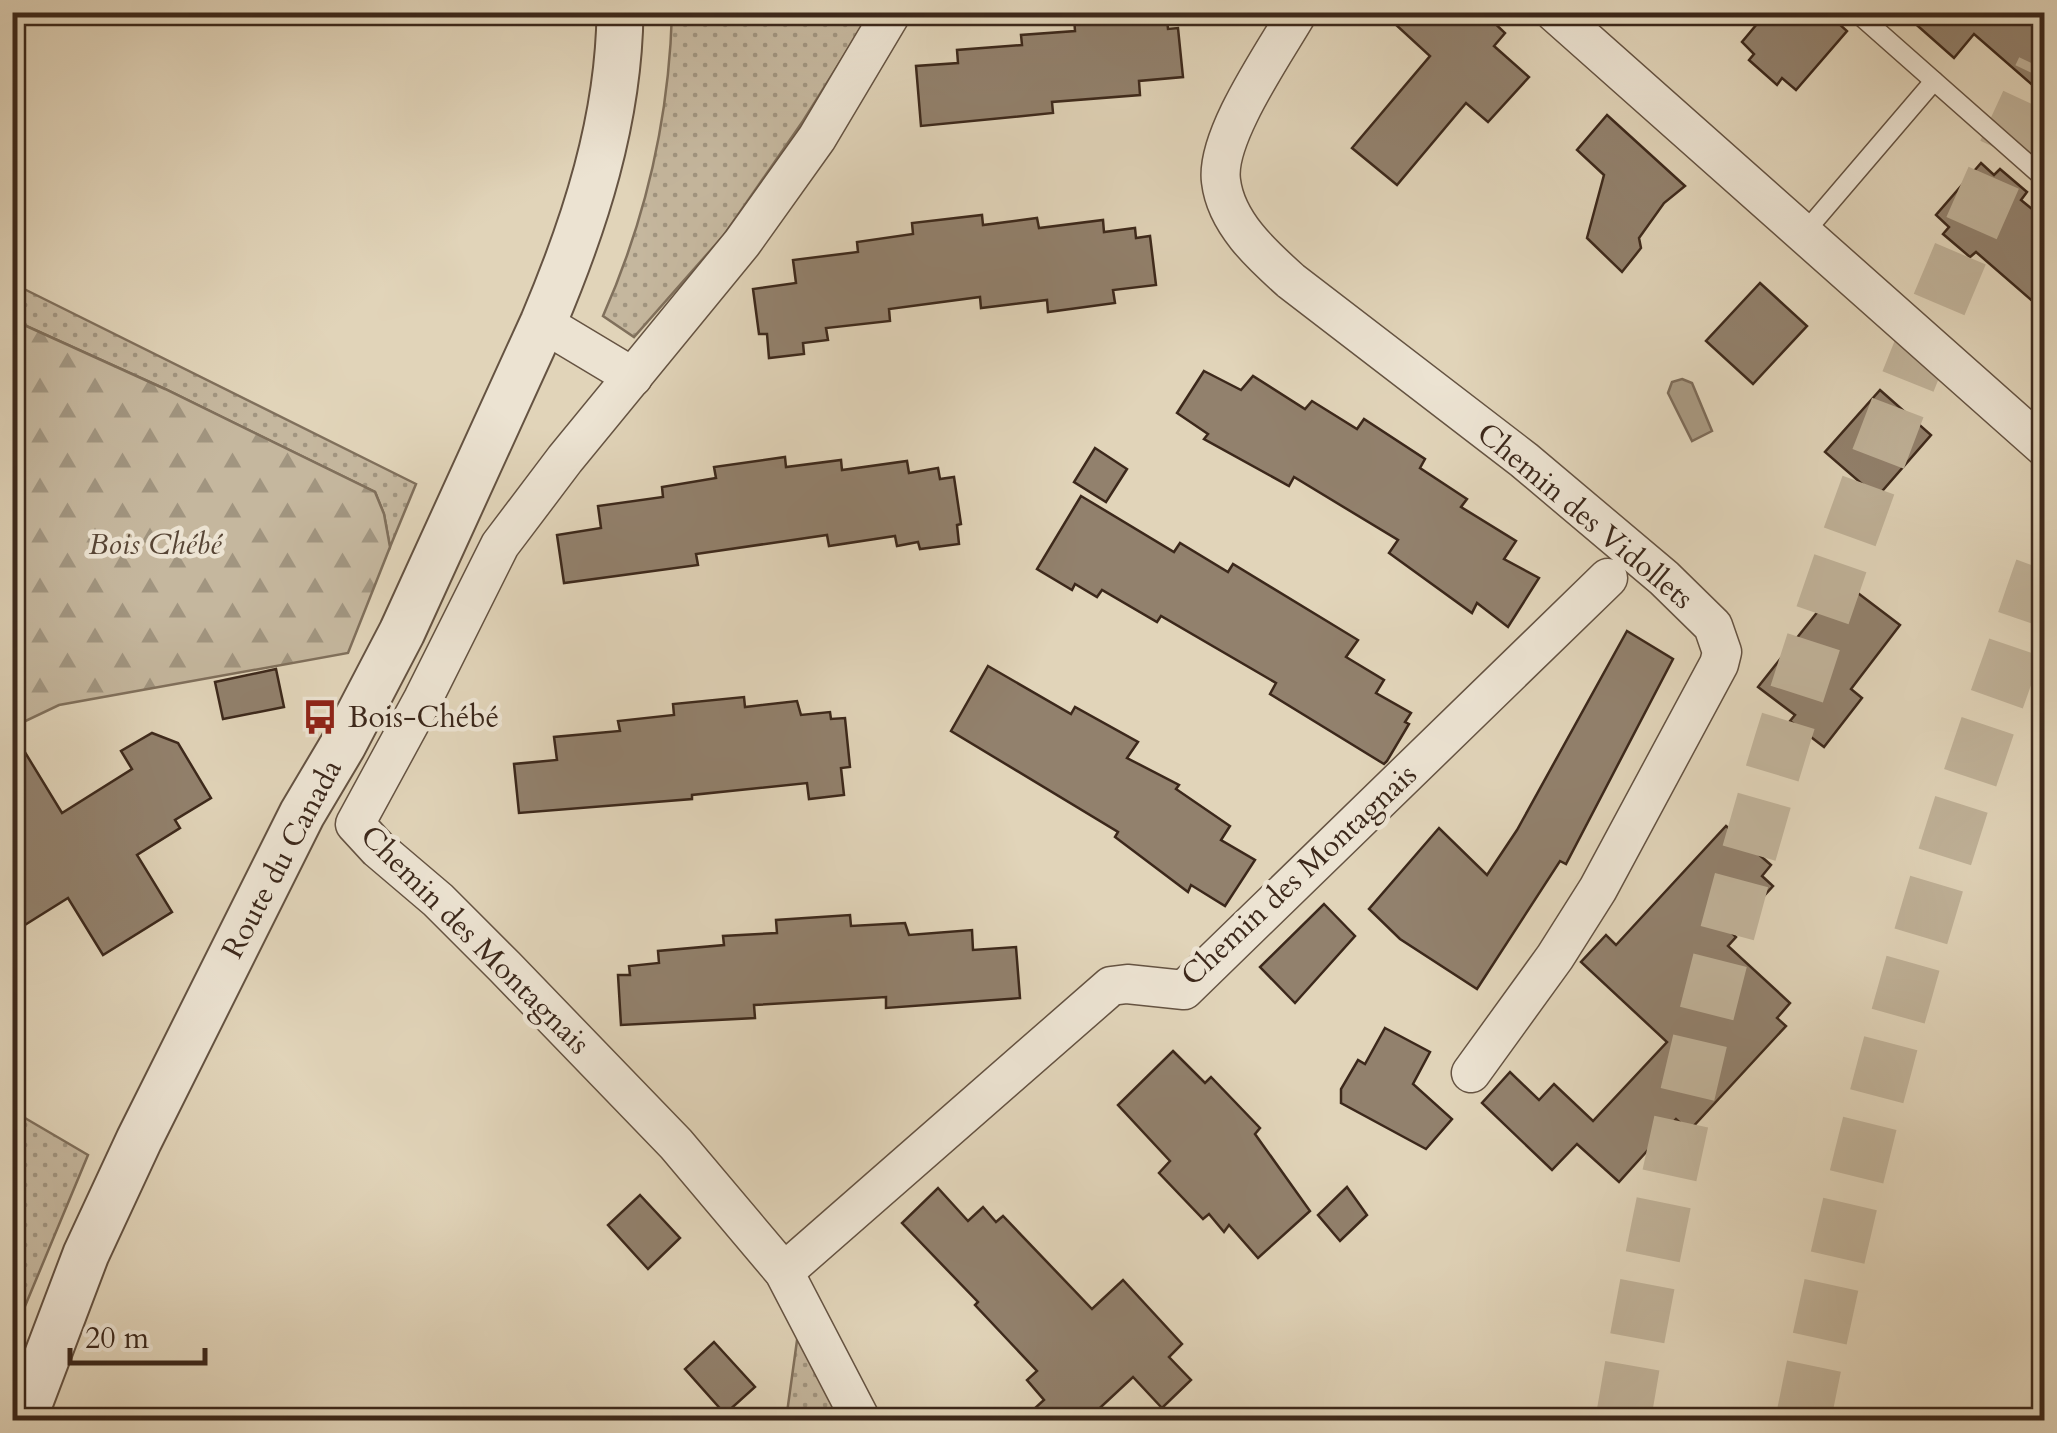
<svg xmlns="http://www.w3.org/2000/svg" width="2057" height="1433" font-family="Cardo,serif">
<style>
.grass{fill:url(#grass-dots);stroke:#80705c;stroke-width:2.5}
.forest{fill:url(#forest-firs);stroke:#80705c;stroke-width:2.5}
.water{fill:#a99a83;stroke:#7d6c59;stroke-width:2.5}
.building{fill:#92816d;stroke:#3c281b;stroke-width:2.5}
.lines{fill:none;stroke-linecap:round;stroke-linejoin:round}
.motorway-tunnel{stroke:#c0b299;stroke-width:55;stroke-dasharray:55 28;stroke-linecap:butt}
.service-casing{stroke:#655342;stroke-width:21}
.minor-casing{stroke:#655342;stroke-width:41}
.tertiary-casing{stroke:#655342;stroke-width:49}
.service{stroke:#ece3d2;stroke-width:18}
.minor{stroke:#ece3d2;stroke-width:38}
.tertiary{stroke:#ece3d2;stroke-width:45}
.labels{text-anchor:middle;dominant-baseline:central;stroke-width:9;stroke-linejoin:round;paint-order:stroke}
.street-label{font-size:30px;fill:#3c281b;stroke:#ece3d2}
.park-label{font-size:30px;font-style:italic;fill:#574535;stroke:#ece3d2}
.poi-label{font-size:30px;fill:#3c281b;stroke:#ece3d2;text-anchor:start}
</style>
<defs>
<pattern id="grass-dots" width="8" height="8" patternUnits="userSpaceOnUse" patternTransform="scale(2.5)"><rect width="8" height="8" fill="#c5b79e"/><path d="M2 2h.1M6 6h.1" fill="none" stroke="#a19580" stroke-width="1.8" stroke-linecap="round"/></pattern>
<pattern id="forest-firs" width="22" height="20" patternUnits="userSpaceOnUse" patternTransform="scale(2.5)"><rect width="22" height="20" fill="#c5b79e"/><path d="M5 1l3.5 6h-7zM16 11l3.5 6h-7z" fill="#a19580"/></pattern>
</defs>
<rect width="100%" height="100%" fill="#e1d4b9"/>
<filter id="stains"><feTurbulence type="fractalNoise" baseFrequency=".002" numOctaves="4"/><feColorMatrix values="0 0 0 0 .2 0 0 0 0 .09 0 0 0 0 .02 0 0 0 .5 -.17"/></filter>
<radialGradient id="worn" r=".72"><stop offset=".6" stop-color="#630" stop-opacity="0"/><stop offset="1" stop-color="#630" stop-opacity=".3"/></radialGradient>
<!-- grass -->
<g class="grass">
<path d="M672,13h199l-68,108 -79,114 -90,102 -31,-21c42,-95 66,-199 69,-303z"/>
<path d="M12,283l404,201 -26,63 -6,-33 -9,-22 -210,-103 -152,-69z"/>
<path d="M13,1111l75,44 -75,180z"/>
<path d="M799,1326l47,94h-60z"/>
</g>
<!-- forest -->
<path class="forest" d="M13,320l152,69 210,103 9,22 6,33 -42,106 -289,52 -46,22z"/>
<!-- water -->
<path class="water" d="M1682,379l10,4 20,48 -20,10 -24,-48 4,-11z"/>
<!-- building -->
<g class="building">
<path d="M1145,12v8l22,-1 1,10 10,-1 5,49 -44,4 1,14 -88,7 1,11 -132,13 -5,-60 42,-3 -1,-13 65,-5 -1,-10 54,-4 -1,-14z"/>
<path d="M1382,12h101l22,21 -11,13 35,31 -41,45 -22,-19 -69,82 -45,-37 78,-92z"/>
<path d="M1767,12h59l21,19 -51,59 -14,-12 -5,7 -28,-25 5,-6 -12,-12z"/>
<path d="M1902,12h131l11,10v73l-70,-61 -20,24z"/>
<path d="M1607,115l78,71 -21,17 -25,35 2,10 -19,24 -35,-34 17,-63 -27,-25z"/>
<path d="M1981,163l13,12 6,-6 27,23 -6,8 23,19v92l-68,-59 -6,5 -27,-23 6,-7 -13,-12z"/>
<path d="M982,215l1,10 54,-7 2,10 64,-8 1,12 31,-4 1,10 14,-2 6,49 -43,5 2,13 -67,9 -1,-12 -66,8 -1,-11 -91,12 1,12 -64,7 2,12 -25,3 1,11 -35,4 -2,-24h-8l-6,-45 43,-6 -3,-23 65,-8 -1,-10 56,-8 -1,-11z"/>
<path d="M1760,283l47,43 -54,58 -47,-43z"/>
<path d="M1204,371l37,19 12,-14 52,33 7,-8 45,28 7,-10 61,40 -5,9 47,31 -6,8 55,34 -12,18 35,19 -31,49 -31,-24 -5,10 -83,-60 9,-13 -104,-63 -5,9 -85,-47 4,-5 -31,-21z"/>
<path d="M1880,390l51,45 -54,62 -52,-45z"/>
<path d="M1095,448l32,21 -21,33 -32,-20z"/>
<path d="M785,457l1,10 55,-7 1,10 65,-9 2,12 29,-5 2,11 14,-2 7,47 -4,1 2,19 -39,5 -2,-7 -21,4 -2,-10 -66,10 -2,-11 -131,19 2,11 -134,18 -7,-48 44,-7 -3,-22 65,-9 -1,-10 54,-9 -2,-11z"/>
<path d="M1081,496l93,56 6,-9 48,29 5,-8 125,76 -12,17 38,23 -8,13 35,20 -6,9 4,2 -22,37 -3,3 -114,-70 6,-11 -115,-67 -4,6 -55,-32 -5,7 -22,-13 -3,6 -35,-21z"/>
<path d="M1842,581l58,44 -49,64 11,9 -38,49 -34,-26 5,-6 -37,-28z"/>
<path d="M1627,631l46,28 -107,205 -6,-3 -83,128 -77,-50 -31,-30 70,-81 48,47 30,-45z"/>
<path d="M988,666l83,48 4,-7 63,35 -11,16 52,27 -3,4 54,37 -9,14 34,20 -30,46 -34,-21 -3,7 -73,-55 3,-5 -167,-101z"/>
<path d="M276,669l8,38 -61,12 -8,-37z"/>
<path d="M744,697l1,10 52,-6 4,14 29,-3 1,7 14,-1 5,49 -9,1 3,27 -35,4 -2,-16 -115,12v4l-173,14 -5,-49 43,-4 -3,-23 66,-6 -2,-10 56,-6 -1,-11z"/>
<path d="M12,731l50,82 70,-44 -11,-18 31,-18 26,10 33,55 -36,22 5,8 -43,27 35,57 -69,43 -35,-57 -56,35z"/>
<path d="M1726,826l45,39 -9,11 11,10 -42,46 5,5 -8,9 62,57 -13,15 9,8 -97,105 -13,-12 -57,63 -42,-38 -25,26 -70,-67 28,-31 29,28 15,-16 39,37 74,-79 -86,-80 25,-27 10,10z"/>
<path d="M1324,904l31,32 -60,67 -35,-36z"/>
<path d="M850,915l1,11 54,-3 4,12 63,-5 1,20 43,-3 4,51 -134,10v-11l-132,8 1,13 -134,7 -3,-50h12l-1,-9 30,-3 -1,-12 66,-6 -1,-9 54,-3 -1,-13z"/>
<path d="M1385,1028l45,24 -17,32 39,35 -26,30 -85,-46v-14l17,-29 7,4z"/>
<path d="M1173,1051l32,32 6,-6 49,51 -5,6 55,77 -52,47 -29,-33 -5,7 -15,-18 -6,5 -44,-46 11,-12 -52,-56z"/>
<path d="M1347,1187l20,28 -27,26 -22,-26z"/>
<path d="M938,1188l30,33 15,-14 13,15 7,-6 89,93 31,-29 59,64 -13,13 22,23 -29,28 -29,-31 -46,43h-65l22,-20 -17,-20 10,-9 -62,-66 3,-3 -76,-79z"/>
<path d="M640,1195l40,43 -32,31 -40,-44z"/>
<path d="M714,1342l41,45 -30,27 -40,-45z"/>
</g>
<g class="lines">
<!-- motorway-tunnel -->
<g class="motorway-tunnel">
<path d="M1623,1420c79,-473 214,-917 421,-1351"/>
<path d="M1803,1420c50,-251 115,-499 201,-741 14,-38 26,-77 40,-115"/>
</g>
<defs>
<g id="service">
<path d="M1856,12l188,166"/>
<path d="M1804,233l130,-152"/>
</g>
<g id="minor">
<path d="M1298,12c-23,40 -83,125 -77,169 5,42 41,74 70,100l233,179 140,118 49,48 9,26 -3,12 -121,225 -43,68 -84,116"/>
<path d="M1554,12l490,435"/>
<path d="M543,323l90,54"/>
<path d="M784,1272l327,-286 16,-2 57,6 424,-412"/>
<path d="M861,1420l-77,-148 -108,-128 -171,-177 -67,-67 -60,-51 -23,-25 68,-125 77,-154 65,-86 177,-216 75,-105 75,-126"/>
</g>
<path id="tertiary" d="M23,1420l63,-166 53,-114 163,-326 41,-69 59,-113 141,-309c42,-99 76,-203 77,-311"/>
</defs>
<!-- service casing -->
<use href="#service" class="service-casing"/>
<!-- minor casing -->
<use href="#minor" class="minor-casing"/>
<!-- tertiary casing -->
<use href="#tertiary" class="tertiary-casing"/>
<!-- service -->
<use href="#service" class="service"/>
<!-- minor -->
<use href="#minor" class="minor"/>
<!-- tertiary -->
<use href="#tertiary" class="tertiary"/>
</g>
<!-- icons -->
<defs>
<symbol id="bus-bare" viewBox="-9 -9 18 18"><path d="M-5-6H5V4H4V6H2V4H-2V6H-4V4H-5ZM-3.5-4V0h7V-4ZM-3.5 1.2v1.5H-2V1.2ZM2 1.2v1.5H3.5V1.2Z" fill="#8f2418" stroke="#ece3d2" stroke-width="2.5" paint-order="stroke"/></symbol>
</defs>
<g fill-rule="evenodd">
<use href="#bus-bare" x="295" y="692" width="50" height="50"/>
</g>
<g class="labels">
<!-- street labels -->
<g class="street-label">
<text transform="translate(1585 516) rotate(40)">Chemin des Vidollets</text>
<text transform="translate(282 859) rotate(-62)">Route du Canada</text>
<text transform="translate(1299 875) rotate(-43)">Chemin des Montagnais</text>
<text transform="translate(475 940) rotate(45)">Chemin des Montagnais</text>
</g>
<!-- park labels -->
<g class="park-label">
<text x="155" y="544">Bois Chébé</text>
</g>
<!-- poi labels -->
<g class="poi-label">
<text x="348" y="717">Bois-Chébé</text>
</g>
</g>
<!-- margin -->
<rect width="2057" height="1433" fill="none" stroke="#e1d4b9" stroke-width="50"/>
<rect x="15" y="15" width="2027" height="1403" fill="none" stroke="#3c281b" stroke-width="5"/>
<rect x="25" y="25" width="2007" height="1383" fill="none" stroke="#3c281b" stroke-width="2.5"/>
<!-- scale -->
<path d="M70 1348v15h135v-15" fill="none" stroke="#3c281b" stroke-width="5"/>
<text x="85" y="1348" font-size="30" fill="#3c281b" stroke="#ece3d2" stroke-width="8" paint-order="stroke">20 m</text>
<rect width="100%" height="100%" filter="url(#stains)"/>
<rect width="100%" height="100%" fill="url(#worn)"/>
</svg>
